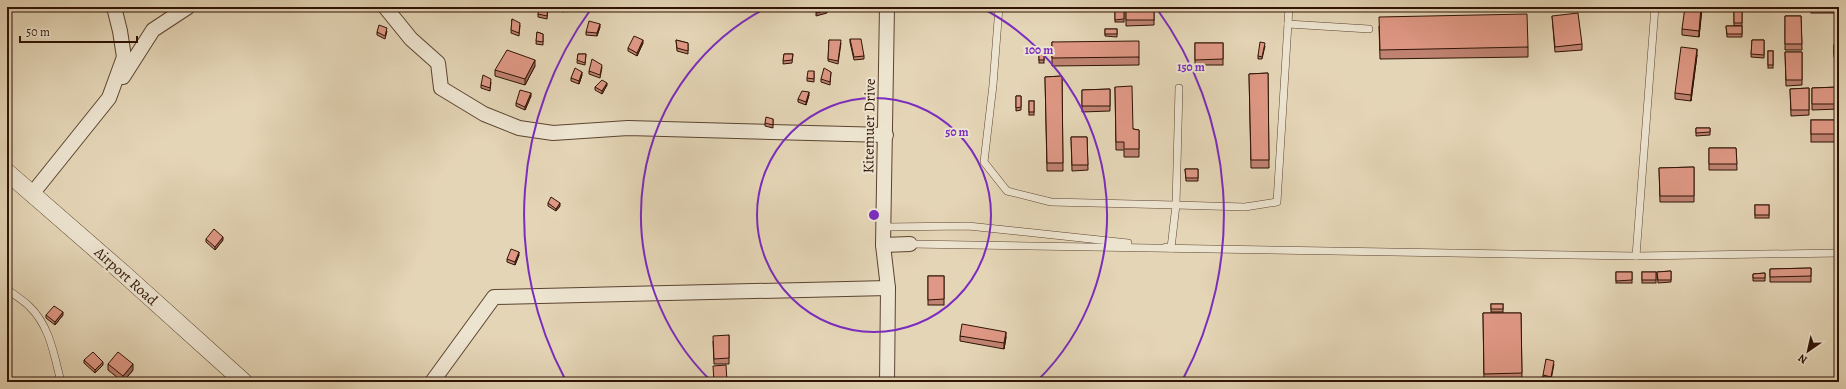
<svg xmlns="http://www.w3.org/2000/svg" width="1846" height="389" font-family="Alegreya,serif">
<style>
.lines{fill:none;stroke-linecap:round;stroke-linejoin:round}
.service-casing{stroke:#5c4430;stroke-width:8}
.minor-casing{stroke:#5c4430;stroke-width:16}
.tertiary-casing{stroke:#5c4430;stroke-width:18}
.service{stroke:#ede4d0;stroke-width:7}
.minor{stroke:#ede4d0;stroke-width:14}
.tertiary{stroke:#ede4d0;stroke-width:17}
.wall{fill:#c08372;stroke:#2f1304}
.shaded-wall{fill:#9c6a5d;stroke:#2f1304}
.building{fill:#df9885;stroke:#2f1304}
.ring{fill:none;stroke:#7b2cbf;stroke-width:2}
.labels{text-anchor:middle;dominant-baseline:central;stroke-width:4;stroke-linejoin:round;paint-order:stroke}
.street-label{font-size:15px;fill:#2f1304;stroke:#ede4d0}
.centre{fill:#7b2cbf;stroke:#ede4d0;stroke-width:2}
.ring-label{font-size:12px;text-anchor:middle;font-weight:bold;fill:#7b2cbf;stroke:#ede4d0;stroke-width:4;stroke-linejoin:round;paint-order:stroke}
</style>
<rect width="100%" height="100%" fill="#e4d5b6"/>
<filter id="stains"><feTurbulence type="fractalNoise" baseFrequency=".005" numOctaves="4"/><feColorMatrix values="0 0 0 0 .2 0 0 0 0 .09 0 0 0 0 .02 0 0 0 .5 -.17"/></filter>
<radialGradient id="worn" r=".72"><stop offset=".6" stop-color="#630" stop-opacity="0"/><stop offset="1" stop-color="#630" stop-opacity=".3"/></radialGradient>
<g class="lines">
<defs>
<g id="service">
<path d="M999,7l-6,78 -9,77 23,29 44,11 125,3 -5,43 -5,-1"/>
<path d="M1288,24l81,5"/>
<path d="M1179,88l-3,117 69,2 32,-5 12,-195"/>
<path d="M884,227l84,-1 160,17"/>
<path d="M910,244l726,12 203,-3"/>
<path d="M1636,256l19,-249"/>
<path d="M7,289c7,6 16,11 22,17 21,20 25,49 32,76"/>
</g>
<g id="minor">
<path d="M385,7l26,32 27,24 3,25 43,26 35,14 34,5 75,-5 258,7"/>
<path d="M887,7l-4,238 5,43 -1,94"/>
<path d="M123,77l30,-47 35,-23"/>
<path d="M32,194l77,-96 15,-41 -4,-26 -6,-24"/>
<path d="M883,245l27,-1"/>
<path d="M432,382l62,-85 394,-9"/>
</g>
<path id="tertiary" d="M7,172l116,101 121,109"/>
</defs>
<!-- service casing -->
<use href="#service" class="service-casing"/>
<!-- minor casing -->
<use href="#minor" class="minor-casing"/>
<!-- tertiary casing -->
<use href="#tertiary" class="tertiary-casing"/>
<!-- service -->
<use href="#service" class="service"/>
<!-- minor -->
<use href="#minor" class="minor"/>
<!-- tertiary -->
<use href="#tertiary" class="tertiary"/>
</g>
<!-- wall -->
<g class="wall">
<path d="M556,7h8v5l-8,-2z"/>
<path d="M641,7h9l-1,3 -8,-2z"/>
<rect x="1115" y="7" width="9" height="15"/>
<path d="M1126,7h28v18l-28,1z"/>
<path d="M1360,7h30v2l-30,1z"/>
<path d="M1406,7h114v3l-114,1z"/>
<path d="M1702,7l-3,30 -17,-2v-6z"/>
<path d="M1742,7v19h-8v-18z"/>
<rect x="1811" y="7" width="28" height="6"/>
<path d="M548,9l-1,10 -9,-2v-3z"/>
<path d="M1552,16l30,28v6l-27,2z"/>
<path d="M1785,16h16l1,34h-17z"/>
<path d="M512,19l8,6 -1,11 -8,-3z"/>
<path d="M1379,26l149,21v10l-148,2z"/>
<path d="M1726,26h16v11h-15z"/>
<path d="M600,27l-3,9 -11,-1v-3z"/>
<path d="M1105,29h12v8l-12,-1z"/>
<path d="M387,31l-2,8 -8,-4v-3z"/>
<path d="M537,32l6,2v11l-7,-1z"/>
<path d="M850,39l14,17v3l-10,1 -4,-18z"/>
<path d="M676,40l12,3v11l-11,-3z"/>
<path d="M829,40l12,3 -3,21 -10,-3z"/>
<path d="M1752,40h12v18l-13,-1z"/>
<path d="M1052,42l87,15v8l-87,1z"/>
<path d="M643,43l-6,13 -9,-5v-3z"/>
<rect x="1195" y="43" width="28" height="22"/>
<rect x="1834" y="45" width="5" height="12"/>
<path d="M1265,46l-3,13h-4v-3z"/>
<rect x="1039" y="48" width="5" height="15"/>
<rect x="1768" y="51" width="5" height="17"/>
<path d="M1785,52h17v33l-16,1z"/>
<path d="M578,54h8l-1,11 -8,-2z"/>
<path d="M784,54h9l-1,9 -9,1z"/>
<path d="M1697,55l-6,46 -16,-2v-6z"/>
<path d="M535,66l-10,19 -30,-9v-6z"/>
<path d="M602,67l-2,11 -11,-4v-3z"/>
<path d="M814,71v11l-7,-1v-3z"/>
<path d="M831,72l-1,13 -9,-3v-3z"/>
<path d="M1268,73l1,95h-18l-2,-94z"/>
<path d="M582,75l-3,9 -8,-3v-3z"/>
<path d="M1062,76l1,95h-16l-2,-94z"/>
<path d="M491,82l-1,9 -9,-3v-3z"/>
<path d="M607,85l-5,9 -7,-4v-3z"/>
<path d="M1115,87l18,42 6,1v27h-15v-7h-8z"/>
<path d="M1839,87v22l-27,1v-22z"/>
<path d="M1809,88v27l-18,1 -1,-27z"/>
<path d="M1110,89v22l-28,1v-22z"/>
<path d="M809,95l-3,10 -8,-3v-3z"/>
<path d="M531,96l-6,14 -9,-4v-3z"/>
<path d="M1016,96h5v14l-5,1z"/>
<rect x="1029" y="101" width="5" height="14"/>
<path d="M773,119v9l-8,-2v-3z"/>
<rect x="1811" y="120" width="28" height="22"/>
<path d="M1696,128h14v7l-14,1z"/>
<path d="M1071,137h16l1,33 -16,1z"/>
<path d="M1709,148h27l1,22h-28z"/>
<path d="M1694,167v35h-34l-1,-34z"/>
<path d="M1185,169h13v12h-12z"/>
<path d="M548,203l12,3 -4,5 -8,-5z"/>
<rect x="1755" y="205" width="14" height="13"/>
<path d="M206,239l17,1 -8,10 -9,-8z"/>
<path d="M519,255l-4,10 -8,-3v-3z"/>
<path d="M1811,268v14h-41v-13z"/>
<path d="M1671,271v11l-13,1 -1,-11z"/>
<rect x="1616" y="272" width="16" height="11"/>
<rect x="1642" y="272" width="14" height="11"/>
<path d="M1765,273v8h-12v-7z"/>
<rect x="928" y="276" width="16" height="29"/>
<rect x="1491" y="304" width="12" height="8"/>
<path d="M1483,313h38l1,68 -38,1z"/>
<path d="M46,315h17l-8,10 -9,-7z"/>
<path d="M729,335v29h-15l-1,-23z"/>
<path d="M960,336l46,1 -2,12 -44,-8z"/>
<path d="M84,360l19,5 -8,8 -11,-10z"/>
<path d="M108,364l25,6 -10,12 -15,-12z"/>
<path d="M1554,364l-3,16 -8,-3v-2z"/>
</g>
<!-- shaded-wall -->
<g class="shaded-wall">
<path d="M1701,7l1,2 -3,28v-6z"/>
<path d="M827,10v3l-11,3v-3z"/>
<path d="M600,24v3l-3,9v-3z"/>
<path d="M643,40v3l-6,13v-3z"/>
<path d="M1697,49v6l-6,46v-6z"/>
<path d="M535,60v6l-10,19v-6z"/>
<path d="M582,72v3l-3,9v-3z"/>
<path d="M607,83v2l-5,9v-3z"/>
<path d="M809,92v3l-3,10v-3z"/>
<path d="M531,93v3l-6,14v-3z"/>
<path d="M560,203v3l-4,5v-2z"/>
<path d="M223,237v3l-8,10v-3z"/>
<path d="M519,252v3l-4,10v-3z"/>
<path d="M63,312v3l-8,10v-3z"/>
<path d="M1006,332v5l-2,12v-6z"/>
<path d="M103,362v3l-8,8v-3z"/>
<path d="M133,364v6l-10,12v-6z"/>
</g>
<!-- building -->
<g class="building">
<path d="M539,7h9l-1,9 -9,-2z"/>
<path d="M556,7h8v2z"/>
<path d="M816,7h10l1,3 -11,3z"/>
<path d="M1115,7h9v12l-9,1z"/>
<rect x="1126" y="7" width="28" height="13"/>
<path d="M1685,7h16l-2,24 -17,-2z"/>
<path d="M1742,7v16h-8v-15z"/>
<path d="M1811,7h28l-28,1z"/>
<path d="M1578,13l4,31 -27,3 -3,-31z"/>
<path d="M1527,14l1,33 -148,3 -1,-33z"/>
<path d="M1785,16h16l1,28h-17z"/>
<path d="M512,19l8,4 -1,10 -8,-3z"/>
<path d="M589,21l11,3 -3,9 -11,-1z"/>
<path d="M379,25l8,3 -2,8 -8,-4z"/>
<path d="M1726,26h16v8h-15z"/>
<rect x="1105" y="29" width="12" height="5"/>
<path d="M537,32l6,2v8l-7,-1z"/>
<path d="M634,36l9,4 -6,13 -9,-5z"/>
<path d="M850,39h11l3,17 -10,1z"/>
<path d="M676,40l12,3v8l-11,-3z"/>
<path d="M829,40h12l-3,21 -10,-2z"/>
<path d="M1752,40h12v15l-13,-1z"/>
<path d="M1139,41v16l-87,1v-16z"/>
<path d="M1260,42l5,1 -3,14 -4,-1z"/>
<path d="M1195,43h28v16l-28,1z"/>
<rect x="1834" y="45" width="5" height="9"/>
<path d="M1681,47l16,2 -6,46 -16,-2z"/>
<rect x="1039" y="48" width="5" height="12"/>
<path d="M507,50l28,10 -10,19 -30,-9z"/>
<rect x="1768" y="51" width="5" height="14"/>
<path d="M1785,52h17v28h-16z"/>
<path d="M578,54h8l-1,9 -8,-3z"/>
<path d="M784,54h9l-1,6 -9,1z"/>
<path d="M592,59l10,6 -2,10 -11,-4z"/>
<path d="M575,68l7,4 -3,9 -8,-3z"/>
<path d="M824,68l7,4 -1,10 -9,-3z"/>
<path d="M808,71h6v8l-7,-1z"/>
<path d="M1268,73l1,87h-18l-2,-86z"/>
<path d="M483,75l8,4 -1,9 -9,-3z"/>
<path d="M1062,76l1,87h-16l-2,-86z"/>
<path d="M602,80l5,3 -5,8 -7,-4z"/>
<path d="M1132,86l1,43 6,1v19h-15v-7h-8l-1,-55z"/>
<path d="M1839,87v17h-27v-16z"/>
<path d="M1809,88v22h-18l-1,-21z"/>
<path d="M1110,89v17h-28v-16z"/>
<path d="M520,90l11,3 -6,14 -9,-4z"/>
<path d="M802,91l7,1 -3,10 -8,-3z"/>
<path d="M1016,96h5v11l-5,1z"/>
<rect x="1029" y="101" width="5" height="11"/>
<path d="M766,117l7,2v6l-8,-2z"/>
<rect x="1811" y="120" width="28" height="14"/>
<path d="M1696,128h14v4l-14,1z"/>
<path d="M1071,137h16l1,28h-16z"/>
<path d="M1709,148h27l1,16h-28z"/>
<path d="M1694,167v29h-34l-1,-28z"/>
<path d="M1185,169h13v9h-12z"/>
<path d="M551,197l9,6 -4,6 -8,-6z"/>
<rect x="1755" y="205" width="14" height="10"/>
<path d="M214,229l9,8 -8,10 -9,-8z"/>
<path d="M511,249l8,3 -4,10 -8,-3z"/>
<path d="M1811,268v8l-41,1v-8z"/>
<path d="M1671,271v9h-13l-1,-8z"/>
<path d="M1616,272h16v8l-16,1z"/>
<rect x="1642" y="272" width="14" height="8"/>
<path d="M1765,273v5h-12v-4z"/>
<path d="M928,276h16v23l-16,1z"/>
<rect x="1491" y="304" width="12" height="5"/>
<path d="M54,306l9,6 -8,10 -9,-7z"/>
<path d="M1483,313h38l1,60 -38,1z"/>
<path d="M962,324l44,8 -2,11 -44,-7z"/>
<path d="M729,335v23l-15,1 -1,-23z"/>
<path d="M93,352l10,10 -8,8 -11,-10z"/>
<path d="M118,352l15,12 -10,12 -15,-12z"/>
<path d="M1546,359l8,2 -3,16 -8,-2z"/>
<path d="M726,365l1,17h-13l-1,-16z"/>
<rect x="1542" y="377" width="5" height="5"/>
<rect x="1090" y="380" width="34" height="2"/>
</g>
<!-- distance rings -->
<g class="ring">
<circle cx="874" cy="215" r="117"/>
<path d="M711 381A233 233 0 0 1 768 7M980 7A233 233 0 0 1 1037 381"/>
<path d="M565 379A350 350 0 0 1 591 9M1157 9A350 350 0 0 1 1183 379"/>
</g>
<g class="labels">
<!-- street labels -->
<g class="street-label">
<text transform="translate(869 126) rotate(-89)">Kitemuer Drive</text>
<text transform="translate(126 276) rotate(42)">Airport Road</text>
</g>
</g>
<circle cx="874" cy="215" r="6" class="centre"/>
<g class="ring-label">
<text x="1039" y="54">100 m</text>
<text x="1191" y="71">150 m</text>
<text x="957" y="136">50 m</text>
</g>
<!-- margin -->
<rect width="1846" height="389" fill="none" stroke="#e4d5b6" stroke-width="24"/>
<rect x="8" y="8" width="1830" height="373" fill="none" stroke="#2f1304" stroke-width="2"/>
<rect x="12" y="12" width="1822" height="365" fill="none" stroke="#2f1304"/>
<!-- north arrow -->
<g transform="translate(1808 351) rotate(214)" stroke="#ede4d0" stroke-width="3" paint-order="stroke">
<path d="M0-3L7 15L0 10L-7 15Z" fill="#2f1304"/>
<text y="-6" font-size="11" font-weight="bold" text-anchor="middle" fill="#2f1304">N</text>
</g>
<!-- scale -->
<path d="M20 36v6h117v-6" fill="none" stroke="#2f1304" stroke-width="2"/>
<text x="26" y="36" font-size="12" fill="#2f1304" stroke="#ede4d0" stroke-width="3" paint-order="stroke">50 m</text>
<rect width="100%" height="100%" filter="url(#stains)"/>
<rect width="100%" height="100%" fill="url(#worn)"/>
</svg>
